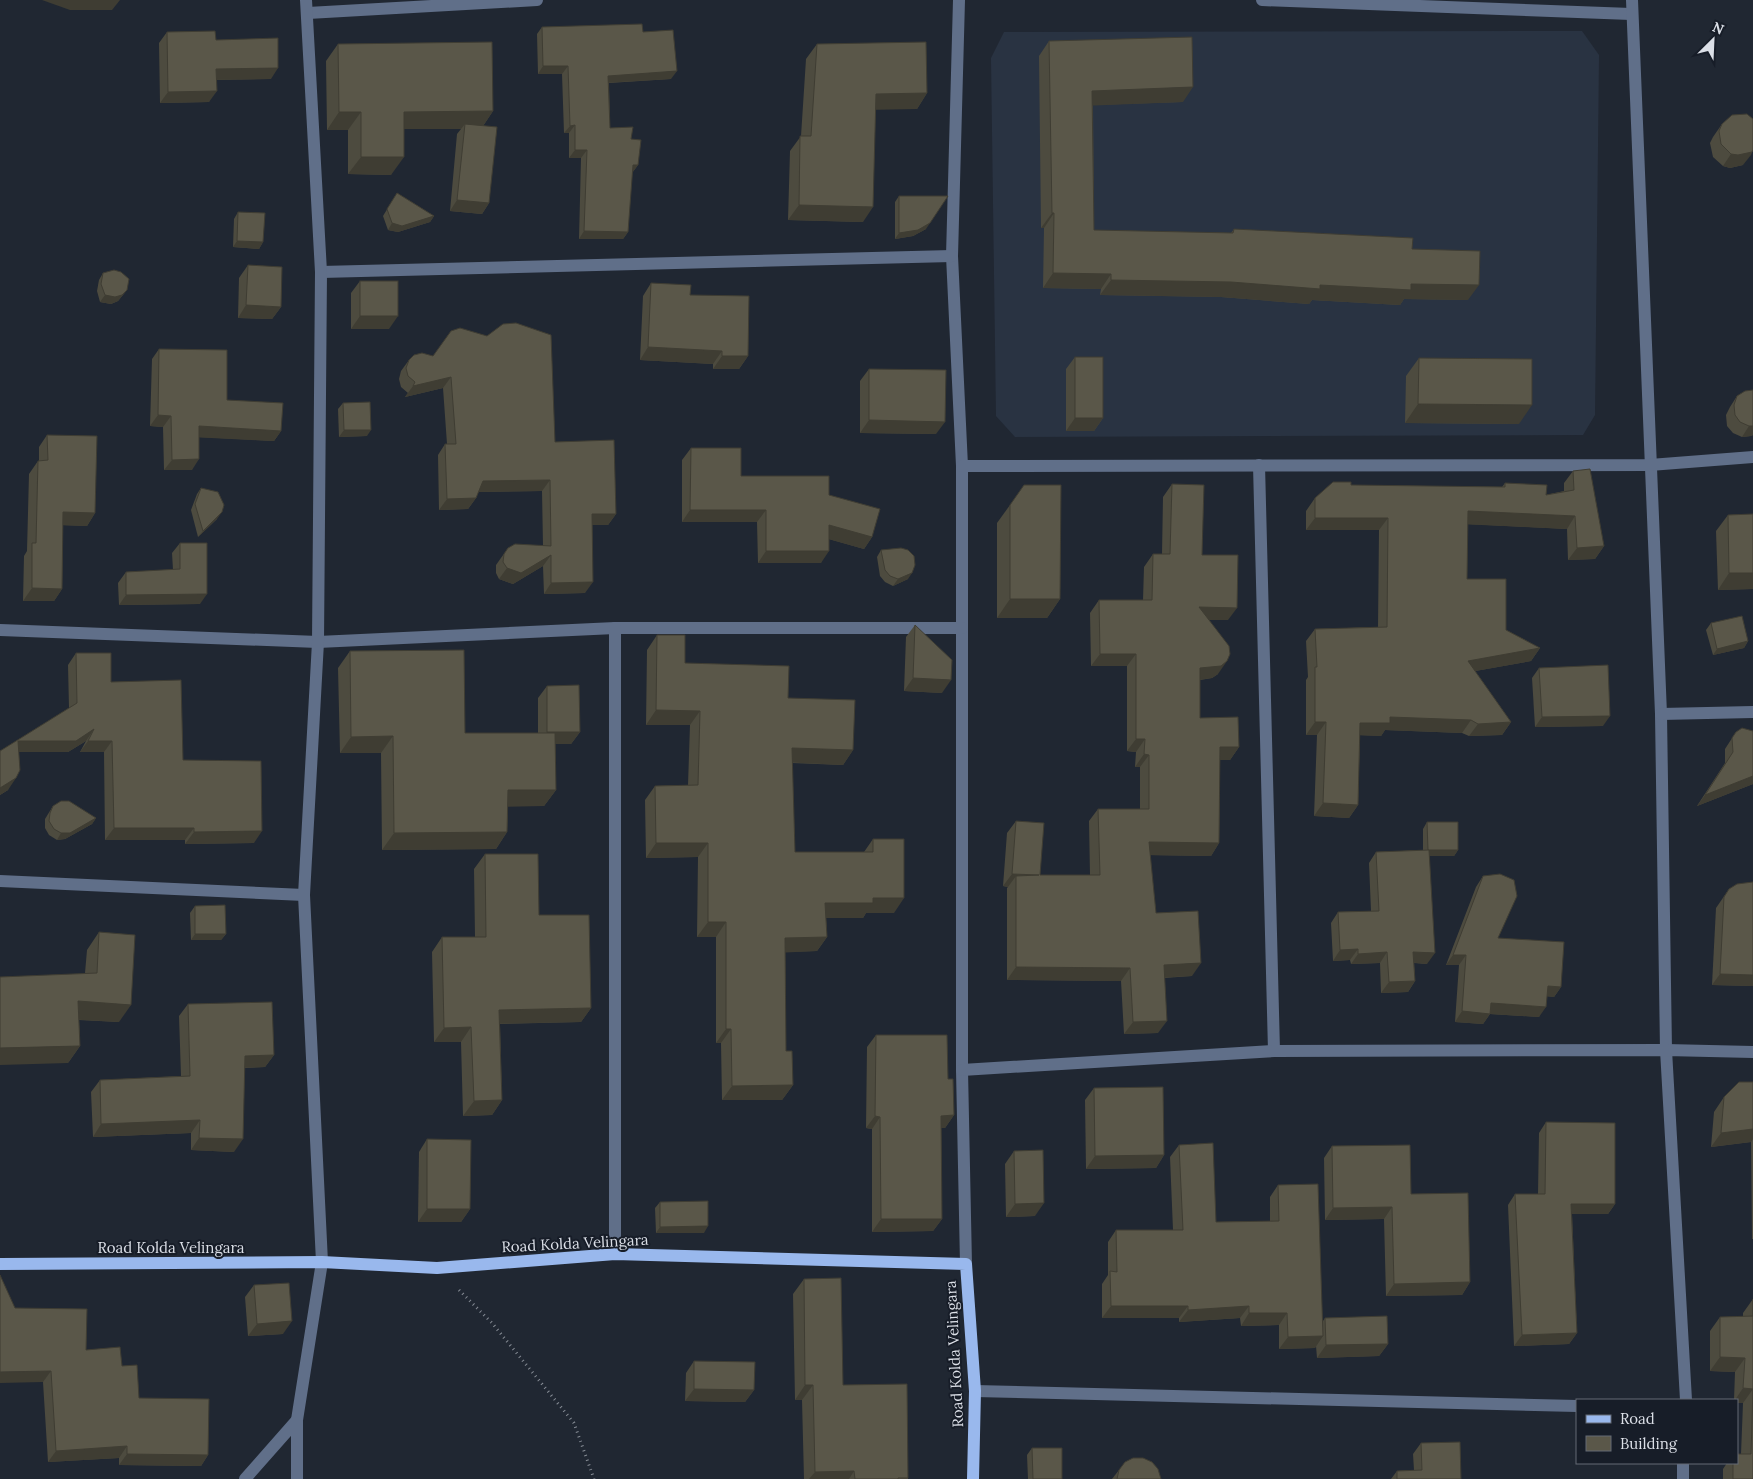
<svg xmlns="http://www.w3.org/2000/svg" width="1753" height="1479" font-family="Lora,serif">
<style>
.built{fill:#293342}
.lines{fill:none;stroke-linecap:round;stroke-linejoin:round}
.path{stroke:#868c95;stroke-width:3;stroke-dasharray:1 4;stroke-linecap:butt}
.minor{stroke:#606f89;stroke-width:12}
.major{stroke:#99b8ed;stroke-width:12}
.wall{fill:#4d4b3f}
.shaded-wall{fill:#3f3d33}
.building{fill:#5a5749;stroke:#3f3d33}
.labels{text-anchor:middle;dominant-baseline:central;stroke-width:4;stroke-linejoin:round;paint-order:stroke}
.street-label{font-size:15px;fill:#dbdfe7;stroke:#171d28}
</style>
<rect width="100%" height="100%" fill="#202732"/>
<!-- built -->
<path class="built" d="M1582,31l17,24 -4,360 -12,20 -568,2 -19,-21 -5,-358 13,-26z"/>
<g class="lines">
<!-- path -->
<path class="path" d="M459,1290l33,33 82,100 20,56"/>
<!-- minor -->
<g class="minor">
<path d="M959,0l-7,256 10,210v604l4,194"/>
<path d="M1262,0l369,14"/>
<path d="M1632,0l29,714 5,336 20,350"/>
<path d="M308,13l229,-13"/>
<path d="M321,272l631,-16"/>
<path d="M1259,465l15,586"/>
<path d="M962,466l688,-1 103,-8"/>
<path d="M0,630l318,12 297,-14h347"/>
<path d="M1661,714l92,-2"/>
<path d="M0,881l304,14"/>
<path d="M962,1070l312,-19 392,-1 87,2"/>
<path d="M615,1254v-626"/>
<path d="M975,1391l602,15"/>
<path d="M245,1479l52,-59"/>
<path d="M297,1479v-59l25,-158 -18,-367 14,-253 3,-370 -15,-272"/>
<path d="M1683,1479v-16"/>
</g>
<!-- major -->
<path class="major" d="M0,1264l322,-2 115,6 178,-14 351,10 9,127 -2,88"/>
</g>
<!-- wall -->
<g class="wall">
<path d="M542,27l101,5 28,47 -62,4 1,45 21,11 7,26 -6,8 -4,59 -5,7h-44l2,-81h-12v-25h-5l-2,-59h-24l-1,-40z"/>
<path d="M167,32l49,8 55,39 -55,1 -7,22 -49,1 -1,-60z"/>
<path d="M1049,41l134,61 -90,3 1,125 137,3 3,-4 178,20 56,51 -64,-1 -4,6 -88,-5 -3,4 -88,-7 -121,-2 1,-6 -58,-1 1,-60h-3l-2,-172z"/>
<path d="M338,44l155,67 -10,15 6,77 -7,11 -32,-3 7,-77 4,-5h-57l-13,46 -43,-1v-44h-21l-1,-69z"/>
<path d="M817,44l110,49 -10,16h-41l-13,113 -75,-2 2,-69 11,-15 5,-77z"/>
<path d="M1722,124l21,41 -13,3 -7,-2 -10,-9 -3,-14 3,-6z"/>
<path d="M397,193l37,23 -4,6 -32,10 -10,-2 -5,-14z"/>
<path d="M899,196l27,33 -13,7 -18,3v-37z"/>
<path d="M238,212l25,30 -4,7 -26,-2 1,-28z"/>
<path d="M248,265l33,42 -9,12 -34,-1 1,-40z"/>
<path d="M103,273l24,17 -9,11 -7,3 -11,-2 -3,-11 2,-11z"/>
<path d="M360,281l29,48h-38v-36z"/>
<path d="M651,283l39,12 58,61 -9,13h-26v-5l-73,-4 3,-64z"/>
<path d="M159,349l68,51 54,31 -7,10 -75,-4 -7,33h-28l-1,-43 -13,-1 2,-67z"/>
<path d="M422,353l133,89 61,72 -8,11h-16l-7,68 -41,1 -1,-28 -30,18 -14,-5 -3,-6v-8l12,-17 35,-2 -1,-55 -64,1 -2,6 -8,11 -29,1 -1,-55 7,-11h2l-4,-56 -38,9 3,-4 -7,-6 -2,-8 2,-8 8,-11z"/>
<path d="M1075,357l28,61 -9,13h-28v-62z"/>
<path d="M1419,358l100,66 -114,-1 1,-47z"/>
<path d="M869,369l67,65 -76,-1v-52z"/>
<path d="M1753,390v45l-2,1 -9,1 -9,-4 -6,-7 -1,-11 4,-8 7,-11z"/>
<path d="M343,403l24,33 -28,1 -1,-28z"/>
<path d="M47,435l48,78 -8,13 -24,-1 -1,64 -8,12h-31l1,-45 3,-5 2,-77 9,-13h1v-14z"/>
<path d="M691,448l50,28 88,19 43,42 -8,12 -35,-10 -8,24h-63l-1,-41h-75v-62z"/>
<path d="M1573,471l31,75 -9,13 -27,1 -1,-31 -100,-5v55l39,51 34,18 -9,13 -56,10 36,51 -9,13 -33,1 -7,-3 -77,-3 -4,6 -21,-1 -2,70 -9,13 -35,-2 3,-81h-11v-55l2,-3 -2,-36 9,-12 63,-2 1,-97h-73v-19l9,-13 36,-13 151,2 3,-4 41,12 18,-4v-8z"/>
<path d="M1172,484l30,71 26,65h-19l9,54 -6,4 -12,2v38l39,29 -9,13h-10l-1,83 -8,13 -61,-1 6,58 36,63 -28,2 -6,55 -34,1 -3,-53 -114,-1v-92l1,-1 -5,-1 4,-53 9,-12 24,54h50l-1,-54 9,-12h42v-42h-5l1,-15 -9,-1v-85h-36l-1,-53 9,-13h44l1,-33 9,-13h9l1,-57z"/>
<path d="M201,488l16,31 -19,18 -7,-27 6,-16z"/>
<path d="M1010,505l50,94 -13,19h-50v-95z"/>
<path d="M1753,514v75l-35,1 -2,-59 12,-16z"/>
<path d="M180,543l20,61 -81,1 -1,-22 8,-11 47,-2 -1,-17z"/>
<path d="M881,550l27,29 -15,7 -8,-4 -5,-6 -3,-19z"/>
<path d="M1711,623l37,18 -4,7 -31,7 -7,-25z"/>
<path d="M915,625l27,68 -38,-2 2,-54z"/>
<path d="M657,635l28,28 103,35 65,52 -10,15 -51,-2 3,89h69l9,-13 21,74h-28l-3,5h-37l1,19 -10,14 -32,1 1,99 7,34 -11,15h-60l-1,-57h-5v-106h-19l1,-80 -52,1 -1,-58 10,-14 33,-1 2,-60h-44l1,-75z"/>
<path d="M350,651l115,82h73v-35l9,-12 33,46 -9,12h-16l1,46 -12,16h-36l-1,26 -11,17 -114,1 -1,-97h-41l-2,-85z"/>
<path d="M76,653l35,29 72,78 71,83 -69,1v-4h-80l-1,-88h-24l6,-11 -18,11h-49l-11,38 -8,5v-44l69,-43 -1,-43z"/>
<path d="M1539,668l64,58 -68,1 -3,-49z"/>
<path d="M1753,731v53l-56,22 28,-43v-14l11,-17z"/>
<path d="M53,806l43,12 -4,6 -27,15 -8,1 -8,-5 -4,-7v-9z"/>
<path d="M1427,822l31,28 -4,6h-25l-2,108 -13,-1 1,18 -7,11 -27,1 -1,-30 -29,1 -1,-4 -17,1 -2,-38 7,-11 33,-1 -2,-48 7,-11 47,-2v-21z"/>
<path d="M485,854l54,61 52,93 -10,14 -81,2 2,76 -10,15 -29,1 -2,-74h-27l-2,-90 10,-15h33l-1,-68z"/>
<path d="M1483,876l15,62 63,49 -7,10 -7,-1 -8,21 -49,-3 -7,10 -28,-2 4,-57h-13l30,-78z"/>
<path d="M1753,882v104l-41,-1 4,-77 13,-19z"/>
<path d="M195,906l31,28 -5,6h-30l-1,-27z"/>
<path d="M99,932l20,90 -40,-2 1,26 -12,17 17,-90 2,-23z"/>
<path d="M188,1004l86,51 -9,12 -21,1 -10,84 -43,-2v-17l-98,4 -2,-45 9,-12 81,-4 -2,-60z"/>
<path d="M876,1035l72,44 6,36 -9,13h-4l1,91 -9,12 -61,1v-103l-6,-1 1,-81z"/>
<path d="M1753,1082v157h-1l-1,-97 -40,5 3,-35 10,-15z"/>
<path d="M1094,1088l70,67 -8,13 -70,1 -1,-69z"/>
<path d="M1546,1122l69,82 -7,10h-36l5,119 -8,11 -55,2 -6,-141 7,-11h23l1,-61z"/>
<path d="M427,1139l43,70 -9,13h-43l1,-70z"/>
<path d="M1179,1145l37,77 54,-1v-24l8,-12 45,136 2,-3 63,26 -9,12 -62,2 -1,-12 -1,2 -36,1v-24l-38,1 -1,-8 -61,4v-4h-77v-34l6,-9v-33l8,-12h57l-3,-73z"/>
<path d="M1332,1146l138,136 -8,13 -76,1 -2,-77 -59,1 -1,-62z"/>
<path d="M1014,1151l21,65 -29,1 -1,-53z"/>
<path d="M660,1202l44,31h-48l-1,-25z"/>
<path d="M804,1279l39,106 65,93v1h-104l-2,-79h-7l-2,-106z"/>
<path d="M254,1285l29,49 -35,2 -3,-39z"/>
<path d="M1753,1299v180h-30v-10l4,-6h10l4,-9 2,-51 -6,-3h-3l1,-28 -25,-1v-40l10,-14h23v-4z"/>
<path d="M15,1308l71,42 36,16 17,32 69,57 -7,11 -82,-1v-7l-71,4 -5,-80z"/>
<path d="M694,1361l60,29 -9,12 -60,-1 1,-28z"/>
<path d="M1421,1443l40,36h-70l6,-8 17,-1 -1,-16z"/>
<path d="M1032,1448l30,31h-34l-1,-24z"/>
<path d="M1119,1470l42,9h-49z"/>
</g>
<!-- shaded-wall -->
<g class="shaded-wall">
<path d="M42,0h78l-8,10h-42z"/>
<path d="M543,66h25l-6,8h-24z"/>
<path d="M278,68l-7,11 -63,1 8,-11z"/>
<path d="M677,71l-6,8 -68,4 5,-7z"/>
<path d="M1193,87l-10,15 -101,4 10,-15z"/>
<path d="M217,91l-8,11 -49,1 8,-11z"/>
<path d="M927,93l-10,16 -51,1 10,-16z"/>
<path d="M493,111l-12,18 -16,-5 -4,5h-70l13,-17z"/>
<path d="M339,112h22l-13,18h-21z"/>
<path d="M575,125l-6,8h-5l6,-7z"/>
<path d="M575,150h12l-6,8h-12z"/>
<path d="M1753,150l-2,5 -8,10 -13,3 -7,-2 8,-12z"/>
<path d="M361,157h43l-13,18 -43,-1z"/>
<path d="M633,165h5l-6,8z"/>
<path d="M457,200l32,3 -7,11 -32,-3z"/>
<path d="M799,205l74,2 -10,15 -75,-2z"/>
<path d="M1052,213h2l-10,15h-3z"/>
<path d="M434,216l-4,6 -32,10 -10,-2 4,-7z"/>
<path d="M930,223l-4,6 -13,7 -18,3 4,-6z"/>
<path d="M584,231l44,1 -5,7h-44z"/>
<path d="M237,241l26,1 -4,7 -26,-2z"/>
<path d="M1053,273l58,1 -10,15 -58,-1z"/>
<path d="M1111,280l120,2 89,3 91,-1 68,1 -11,15 -64,-1 -4,6 -88,-5 -3,4 -88,-7 -121,-2z"/>
<path d="M127,290l-9,11 -7,3 -11,-2 5,-7z"/>
<path d="M246,305l35,2 -9,12 -34,-1z"/>
<path d="M360,316h38l-9,13h-38z"/>
<path d="M648,347l74,4 -9,13 -73,-4z"/>
<path d="M722,356h26l-9,13h-26z"/>
<path d="M451,377l-8,11 -38,9 8,-11z"/>
<path d="M1418,404l114,1 -13,19 -114,-1z"/>
<path d="M158,415l13,1 -8,11 -13,-1z"/>
<path d="M1075,418h28l-9,13h-28z"/>
<path d="M869,420l76,2 -9,12 -76,-1z"/>
<path d="M199,426l82,5 -7,10 -83,-4z"/>
<path d="M1749,426h4v9l-2,1 -9,1z"/>
<path d="M344,430h27l-4,6 -28,1z"/>
<path d="M199,459l-7,11h-28l8,-10z"/>
<path d="M550,480l-8,11 -67,1 8,-11z"/>
<path d="M476,498l-8,11 -29,1 8,-11z"/>
<path d="M690,510h76l-9,12h-75z"/>
<path d="M1468,511l107,5 -8,13 -108,-5z"/>
<path d="M63,512l32,1 -8,13 -33,-1z"/>
<path d="M222,512l-5,7 -19,18 5,-6z"/>
<path d="M592,514h24l-8,11h-24z"/>
<path d="M1315,518h73l-9,12h-73z"/>
<path d="M829,525l43,12 -8,12 -43,-12z"/>
<path d="M1604,546l-9,13 -27,1 9,-12z"/>
<path d="M766,551h63l-8,12h-63z"/>
<path d="M551,555l-8,11 -30,18 -14,-5 8,-11z"/>
<path d="M912,573l-4,6 -15,7 5,-7z"/>
<path d="M1729,573h24v16l-35,1z"/>
<path d="M593,582l-8,11 -41,1 7,-11z"/>
<path d="M32,588l30,1 -8,12h-31z"/>
<path d="M207,594l-7,10 -81,1 7,-10z"/>
<path d="M1010,599h50l-13,19h-50z"/>
<path d="M1199,607l38,1 -9,12h-37z"/>
<path d="M1748,641l-4,7 -31,7 4,-6z"/>
<path d="M1540,648l-9,13 -72,13 9,-13z"/>
<path d="M1100,654h36l-9,12h-36z"/>
<path d="M1227,661l-9,13 -6,4 -21,3 9,-13z"/>
<path d="M913,678l38,2 -9,13 -38,-2z"/>
<path d="M656,710l44,1 -10,14h-44z"/>
<path d="M1610,716l-7,10 -68,1 7,-10z"/>
<path d="M1390,717l81,3 -9,13 -77,-3 -4,6 -30,-1 9,-12z"/>
<path d="M1315,722h11l-9,13h-11z"/>
<path d="M1511,722l-9,13 -33,1 9,-12z"/>
<path d="M94,729l-8,12 -18,11h-58l8,-11z"/>
<path d="M547,732h33l-9,12h-32z"/>
<path d="M393,736l-12,17h-41l11,-16z"/>
<path d="M1136,739h9l-9,13 -9,-1z"/>
<path d="M88,741h24l-8,11h-24z"/>
<path d="M1220,747h19l-9,13h-19z"/>
<path d="M792,748l61,2 -10,15 -61,-3z"/>
<path d="M1144,754l5,1 -9,12h-5z"/>
<path d="M1753,776v8l-56,22 8,-11z"/>
<path d="M16,778l-8,12 -8,5v-7z"/>
<path d="M508,790h48l-12,16 -48,1z"/>
<path d="M1323,803l35,2 -9,13 -35,-2z"/>
<path d="M96,818l-4,6 -27,15 -8,1 4,-7z"/>
<path d="M114,828h80l-9,12h-80z"/>
<path d="M262,831l-8,12 -69,1 9,-12z"/>
<path d="M507,832l-11,17 -114,1 12,-17z"/>
<path d="M1149,842l70,1 -8,13 -71,-1z"/>
<path d="M656,843h52l-10,14 -52,1z"/>
<path d="M1428,850h30l-4,6h-31z"/>
<path d="M1012,874l27,1 -23,1 -8,11 -5,-1z"/>
<path d="M873,898h31l-10,15h-28l-3,5h-49l11,-15z"/>
<path d="M708,922h18l-10,15h-19z"/>
<path d="M195,934h31l-5,6h-30z"/>
<path d="M827,937l-10,14 -42,2 10,-15z"/>
<path d="M1358,949l-8,11 -17,1 7,-11z"/>
<path d="M1387,952l-7,11 -29,1 7,-10z"/>
<path d="M1413,952l22,1 -8,11 -21,-2z"/>
<path d="M1453,955h13l-7,10h-13z"/>
<path d="M1201,963l-9,13 -37,2 9,-13z"/>
<path d="M1016,967l114,1 -9,13 -114,-1z"/>
<path d="M1720,974l33,1v11l-41,-1z"/>
<path d="M1415,981l-7,11 -27,1 8,-11z"/>
<path d="M1548,986l13,1 -7,10 -13,-1z"/>
<path d="M78,1001l53,4 -12,17 -53,-3z"/>
<path d="M1491,1003l55,4 -7,10 -49,-3 -7,10 -28,-2 7,-11z"/>
<path d="M591,1008l-10,14 -92,2 10,-14z"/>
<path d="M1167,1021l-9,12 -34,1 9,-12z"/>
<path d="M471,1027l-10,15h-27l10,-14z"/>
<path d="M726,1029h5l-10,14h-5z"/>
<path d="M80,1046l-12,17 -68,2v-17z"/>
<path d="M274,1055l-9,12 -29,1 9,-12z"/>
<path d="M793,1085l-11,15h-60l10,-14z"/>
<path d="M502,1100l-10,15 -29,1 11,-15z"/>
<path d="M954,1115l-9,13h-13l9,-12z"/>
<path d="M875,1116l5,1 -8,12 -6,-1z"/>
<path d="M200,1120l-9,13 -98,4 8,-13z"/>
<path d="M1753,1129v10l-2,3 -40,5 10,-14z"/>
<path d="M199,1138l44,1 -9,13 -43,-2z"/>
<path d="M1164,1155l-8,13 -70,1 9,-13z"/>
<path d="M1044,1203l-9,13 -29,1 9,-13z"/>
<path d="M1571,1204h44l-7,10h-44z"/>
<path d="M1392,1207l-8,12 -59,1 8,-12z"/>
<path d="M427,1209h43l-9,13h-43z"/>
<path d="M881,1219h61l-9,12 -61,1z"/>
<path d="M708,1226l-4,7h-48l4,-6z"/>
<path d="M1470,1282l-8,13 -76,1 8,-12z"/>
<path d="M1111,1306h77l-9,12h-77z"/>
<path d="M1249,1306l-9,12 -61,4 9,-12z"/>
<path d="M1249,1313h38l-8,12 -38,1z"/>
<path d="M292,1321l-9,13 -35,2 9,-12z"/>
<path d="M1577,1333l-8,11 -55,2 8,-11z"/>
<path d="M1323,1336l-8,12 -36,1 9,-12z"/>
<path d="M1388,1344l-9,12 -62,2 9,-13z"/>
<path d="M1720,1357l25,1 -10,14 -25,-1z"/>
<path d="M51,1371l-8,11 -43,1v-11z"/>
<path d="M805,1385h8l-11,15h-7z"/>
<path d="M1743,1388l10,1 -10,14h-6v-3h-2z"/>
<path d="M694,1389l60,1 -9,12 -60,-1z"/>
<path d="M127,1446l-8,12 -71,4 8,-11z"/>
<path d="M127,1454l81,1 -7,11 -82,-1z"/>
<path d="M854,1471l-5,8h-40l6,-7z"/>
</g>
<!-- building -->
<g class="building">
<path d="M642,24l1,8 30,-2 4,41 -69,5 2,52 23,-1 -2,12 10,1 -3,25h-5l-5,67 -44,-1 3,-81h-12v-25l-5,1 -2,-60h-25l-1,-39z"/>
<path d="M215,31l1,9 62,-2v30l-62,1 1,22 -49,1 -1,-60z"/>
<path d="M1192,37l1,50 -101,4 2,139 139,3 1,-4 179,9 -1,11 68,2 -1,34 -68,-1v6l-91,-5v4l-89,-7 -120,-2v-6l-58,-1 1,-60h-2l-3,-172z"/>
<path d="M492,42l1,69 -89,1v45h-43v-45h-22l-1,-68z"/>
<path d="M926,42l1,51 -51,1 -3,113 -74,-2 1,-69h11l6,-92z"/>
<path d="M1747,114l6,5v31l-1,2 -14,3 -7,-1 -10,-10 -2,-13 3,-7 10,-9z"/>
<path d="M465,124l32,3 -8,76 -32,-3z"/>
<path d="M397,193l37,23 -32,10 -10,-3 -5,-14z"/>
<path d="M899,196h49l-18,27 -12,7 -19,3z"/>
<path d="M238,212l27,1 -2,29 -26,-1z"/>
<path d="M248,265l34,2 -1,40 -35,-2z"/>
<path d="M114,270l7,2 8,7 -2,11 -5,5 -7,2 -10,-2 -4,-11 2,-11z"/>
<rect x="360" y="281" width="38" height="35"/>
<path d="M651,283l40,2 -1,10 59,1 -1,60h-26v-5l-74,-4z"/>
<path d="M516,323l35,12 4,107 59,-2 2,74h-24l1,68 -42,1v-28l-30,18 -14,-5 -4,-6 1,-8 4,-6 7,-4 36,2 -1,-66 -67,1 -7,17 -29,1 -2,-55h11l-5,-67 -38,9 2,-4 -7,-6 -2,-8 3,-8 5,-5 8,-2 11,3 18,-25 9,-3 27,8 16,-12z"/>
<path d="M159,349l68,1v50l56,3 -2,28 -82,-5v33l-27,1 -1,-44 -13,-1z"/>
<rect x="1075" y="357" width="28" height="61"/>
<path d="M1419,358l113,1v46l-114,-1z"/>
<path d="M869,369l77,1 -1,52 -76,-2z"/>
<path d="M1753,390v36h-4l-9,-4 -5,-7 -1,-10 3,-9 8,-5z"/>
<path d="M370,402l1,28h-27l-1,-27z"/>
<path d="M47,435l50,1 -2,77 -32,-1 -1,77 -30,-1v-45h4l2,-82 10,-1z"/>
<path d="M691,448h50v28h88v19l51,14 -8,28 -43,-12v26h-63v-41h-76z"/>
<path d="M1590,469l14,77 -27,2 -2,-32 -107,-5 -1,68h39v51l34,18 -72,13 43,61 -33,2 -7,-4 -81,-3v6h-30l-2,82 -35,-2 3,-81h-11v-55h2l-2,-38 72,-2 1,-109h-73v-20l18,-16h18v3l154,2v-4l42,2 -1,10 28,-5 -1,-19z"/>
<path d="M1172,484l32,1 -2,70h36l-1,53 -38,-1 30,39 1,8 -3,7 -6,5 -21,2v50l38,-1 1,30h-19l-1,96 -70,-1 7,71 42,-2 3,52 -37,2 3,56 -34,1 -3,-54 -114,-1v-91l23,-1 -27,-1 4,-53 28,2 -4,52h60l-2,-66h51v-54l-5,-1 1,-15h-9v-85h-36l-1,-54h53l1,-46h17z"/>
<path d="M1024,485h37l-1,114h-50v-94z"/>
<path d="M201,488l17,4 6,13 -2,7 -19,19 -8,-27z"/>
<path d="M1753,514v59h-24l-1,-58z"/>
<path d="M180,543h27v51l-81,1v-23l54,-3z"/>
<path d="M901,548l7,2 6,6 1,9 -3,8 -14,6 -8,-3 -5,-6 -4,-20z"/>
<path d="M1742,616l6,25 -31,8 -6,-26z"/>
<path d="M915,625l37,35 -1,20 -38,-2z"/>
<path d="M657,635h28v28l104,3 -1,32 67,2 -2,50 -61,-2 3,104h78v-13h31v59h-31v5h-48l2,34 -42,1 1,113h6l1,34 -61,1 -1,-57h-5v-107h-18v-79h-52l-1,-57 43,-1 2,-74 -44,-1z"/>
<path d="M464,650l1,83h90l1,57h-48l-1,42 -113,1 -1,-97 -42,1 -1,-86z"/>
<path d="M76,653h35v29l70,-2 2,80 78,1 1,70 -68,1v-4h-80l-2,-87h-24l6,-12 -18,12h-58l2,29 -4,8 -16,10v-37l77,-48z"/>
<path d="M1608,665l2,51 -68,1 -3,-49z"/>
<path d="M579,685l1,47h-33v-46z"/>
<path d="M1742,728l11,3v45l-48,19 28,-43 -1,-14 4,-6z"/>
<path d="M61,801h8l27,17 -26,15h-9l-7,-4 -5,-8 1,-8 3,-7z"/>
<path d="M1427,822h31v28h-30z"/>
<path d="M1429,850l6,103 -22,-1 2,29 -26,1 -2,-30 -29,2v-5l-18,1 -2,-38 41,-1 -3,-59z"/>
<path d="M485,854h53l1,61h50l2,93 -92,2 3,90 -28,1 -3,-74 -27,1 -2,-91h44z"/>
<path d="M1500,874l14,6 3,16 -19,42 66,4 -3,45 -13,-1 -2,21 -55,-4 -1,11 -28,-3 4,-56h-13l30,-79z"/>
<path d="M1753,882v93l-33,-1 4,-77 5,-8 8,-5z"/>
<path d="M225,905l1,29h-31v-28z"/>
<path d="M99,932l36,3 -4,70 -53,-4 2,45 -80,2v-71l97,-4z"/>
<path d="M272,1002l2,53 -29,1 -2,83 -44,-1 1,-18 -99,4 -1,-44 90,-4 -2,-72z"/>
<path d="M876,1035h71l1,44h5l1,36 -13,1 1,103h-61l-1,-102 -5,-1z"/>
<path d="M1739,1082h14v47l-32,4 3,-36z"/>
<path d="M1163,1087l1,68 -69,1 -1,-68z"/>
<path d="M1546,1122l69,1v81h-44l6,129 -55,2 -7,-141h30z"/>
<path d="M427,1139l44,1 -1,69h-43z"/>
<path d="M1213,1143l3,79 63,-1 -1,-36 40,-1 5,152 -35,1 -1,-24h-38v-7l-61,4v-4h-77l-1,-35 7,1 -1,-42h67l-4,-85z"/>
<path d="M1410,1145l1,49 57,-1 2,89 -76,2 -2,-77 -59,1 -1,-62z"/>
<path d="M1043,1150l1,53 -29,1 -1,-53z"/>
<path d="M708,1201v25l-48,1v-25z"/>
<path d="M0,1275l15,33 72,1 -1,41 34,-3 2,19 15,-1 2,33 70,1 -1,56 -81,-1v-8l-71,5 -5,-80 -51,1z"/>
<path d="M841,1278l2,107 64,-1 1,94h-10v1h-43l-1,-8 -39,1 -2,-87h-8l-1,-106z"/>
<path d="M289,1283l3,38 -35,3 -3,-39z"/>
<path d="M1753,1299v180h-20v-16h4v-9h14l2,-65 -10,-1 2,-30 -25,-1v-40l33,-1z"/>
<path d="M1387,1316l1,28 -62,1 -1,-27z"/>
<path d="M694,1361l61,1 -1,28 -60,-1z"/>
<path d="M1460,1442l1,37h-64v-8l25,-1 -1,-27z"/>
<path d="M1032,1448h30v31h-29z"/>
<path d="M1133,1458h10l9,4 6,7 3,10h-44l2,-9 6,-8z"/>
</g>
<g class="labels">
<!-- street labels -->
<g class="street-label">
<text transform="translate(575 1243) rotate(-3)">Road Kolda Velingara</text>
<text x="171" y="1247">Road Kolda Velingara</text>
<text transform="translate(954 1354) rotate(-93)">Road Kolda Velingara</text>
</g>
</g>
<!-- legend -->
<rect x="1576" y="1399" width="162" height="65" fill="#171d28" stroke="#656b74"/>
<rect x="1586" y="1415" width="25" height="8" fill="#99b8ed" stroke="#656b74"/>
<text x="1620" y="1424" font-size="15" fill="#dbdfe7">Road</text>
<rect x="1586" y="1436" width="25" height="15" fill="#5a5749" stroke="#656b74"/>
<text x="1620" y="1449" font-size="15" fill="#dbdfe7">Building</text>
<!-- north arrow -->
<g transform="translate(1713 40) rotate(24)" stroke="#171d28" stroke-width="4" paint-order="stroke">
<path d="M0-4L9 19L0 12L-9 19Z" fill="#dbdfe7"/>
<text y="-8" font-size="14" font-weight="bold" text-anchor="middle" fill="#dbdfe7">N</text>
</g>
</svg>
